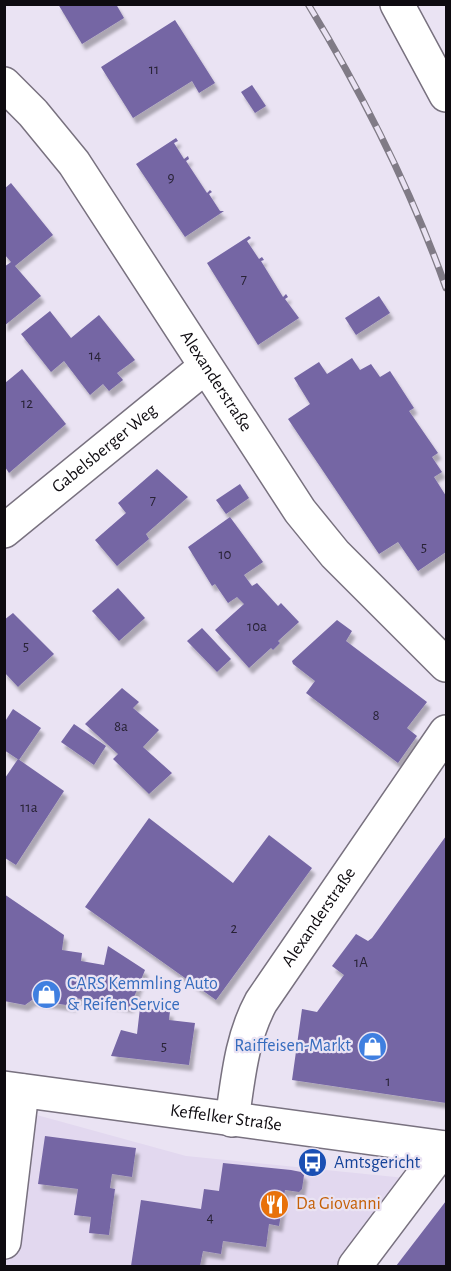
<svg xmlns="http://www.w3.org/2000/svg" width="451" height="1271" font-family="'Alegreya Sans',sans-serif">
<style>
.built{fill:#e2d8ef}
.building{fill:#7566a4;filter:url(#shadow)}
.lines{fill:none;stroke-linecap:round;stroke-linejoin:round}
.minor-casing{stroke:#78717f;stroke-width:36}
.tertiary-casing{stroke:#78717f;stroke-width:36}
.minor{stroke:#fff;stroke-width:33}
.tertiary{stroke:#fff;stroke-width:33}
.rail-casing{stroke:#807b86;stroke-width:7}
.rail{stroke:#eae3f3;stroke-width:4.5;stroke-dasharray:14;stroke-linecap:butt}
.labels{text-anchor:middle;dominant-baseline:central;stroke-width:4.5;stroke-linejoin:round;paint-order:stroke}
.number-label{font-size:15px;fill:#282235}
.street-label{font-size:18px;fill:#0e0b10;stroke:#eae3f3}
.shop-label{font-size:18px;fill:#366cbe;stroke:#eae3f3;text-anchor:start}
.transit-label{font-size:18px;fill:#164399;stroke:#eae3f3;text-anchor:start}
.food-label{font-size:18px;fill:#c56008;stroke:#eae3f3;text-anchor:start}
</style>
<defs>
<filter id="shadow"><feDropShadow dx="3.5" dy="6" stdDeviation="1.5" flood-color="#0004"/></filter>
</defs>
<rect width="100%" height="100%" fill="#eae3f3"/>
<!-- built -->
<path class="built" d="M4,1106l182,50 229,23 -74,87h-336z"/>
<!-- building -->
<g class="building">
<path d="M58,4h58l8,14 -42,26z"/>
<path d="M175,20l40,63 -16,10 -7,-12 -59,37 -32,-51z"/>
<path d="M252,85l14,21 -11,7 -14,-21z"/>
<path d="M176,138l2,3 -4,2 10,16 4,-3 1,3 -3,2 21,32 3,-3 2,2 -3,2 11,17h4l-39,26 -49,-73z"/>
<path d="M11,183l42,52 -38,31 26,30 -37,30v-59l7,-5 -7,-8v-65z"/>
<path d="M249,236l2,2 -4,3 12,18 3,-2 2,3 -3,1 22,36 3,-3 2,3 -3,2 14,19 -41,27 -51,-82z"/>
<path d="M379,296l11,17 -34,22 -11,-17z"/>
<path d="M50,311l21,27 28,-23 36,45 -18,13 6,7 -14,11 -6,-7 -13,11 -26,-34 -13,11 -30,-38z"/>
<path d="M352,358l8,12 11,-6 9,13 10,-6 24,37 -5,3 29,42 -6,4 10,15 -8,5 12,19v56l-28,19 -20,-29 -19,12 -91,-135 22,-15 -16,-26 25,-16 8,12z"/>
<path d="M22,369l44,55 -57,49 -4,-6v-84z"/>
<path d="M157,469l31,28 -42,37 3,5 -32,27 -22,-26 31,-27 -8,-10z"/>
<path d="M240,484l9,14 -23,16 -10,-14z"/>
<path d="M230,517l33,45 -19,13 8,11 5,-3 21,23 3,-3 18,19 -21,19 2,2 -7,7 -2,-2 -22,20 -34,-38 29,-26 -7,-7 -9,6 -13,-19 -3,2 -24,-39z"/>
<path d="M118,588l27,30 -26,23 -27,-30z"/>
<path d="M13,613l41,41 -36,33 -14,-15v-52z"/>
<path d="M337,620l15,11 -6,10 81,61 -20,26 10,8 -19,27 -92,-70 9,-12 -22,-17 -1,-3z"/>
<path d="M202,628l29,31 -14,13 -30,-31z"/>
<path d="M122,688l17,14 -6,6 26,22 -16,17 29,26 -23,21 -36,-35 5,-5 -33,-30z"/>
<path d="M13,709l28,19 -22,32 -15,-10v-27z"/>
<path d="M74,724l32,22 -12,19 -33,-23z"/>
<path d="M18,759l46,32 -48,74 -11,-7v-80z"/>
<path d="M149,818l84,65 36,-48 43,33 -96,132 -131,-93z"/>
<path d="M446,836v267l-154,-23 10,-71 15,3 27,-37 -12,-9 24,-32 12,7 4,-3z"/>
<path d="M4,894l60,41 -2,15 20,3 -1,8 23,4 4,-19 37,24 -15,37 -55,-9 -2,8 -41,-6 -7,5 -21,-4z"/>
<path d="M140,1008l30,3 -1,9 26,3 -6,42 -78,-9 10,-26 16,4z"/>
<path d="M45,1136l91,12 -4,29 -20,-3 -2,14 5,1 -6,46 -20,-2 2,-16 -17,-2 4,-26 -40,-5z"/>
<path d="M223,1163l68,7 10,2 3,3 -2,14 -3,3 -14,-2 -6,36 -10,-2 -3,23 -43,-6 -2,13 -18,-3 -3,15h-69l10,-66 60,9 3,-20 15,2z"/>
<path d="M446,1201v65h-50z"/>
</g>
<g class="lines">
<defs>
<g id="minor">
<path d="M397,4l49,91"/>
<path id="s1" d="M4,84l29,29 41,50 226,348 35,43 111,111"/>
<path id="s2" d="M4,531l201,-164"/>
<path id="s3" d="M232,1120c6,-40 9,-81 29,-118l185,-270"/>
<path d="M4,1242l18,-151"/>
<path d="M355,1266l89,-118"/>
</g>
<g id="tertiary">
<path id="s4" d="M4,1088l442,60"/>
</g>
</defs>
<!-- minor casing -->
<use href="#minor" class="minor-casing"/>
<!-- tertiary casing -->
<use href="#tertiary" class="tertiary-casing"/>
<!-- minor -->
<use href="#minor" class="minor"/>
<!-- tertiary -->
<use href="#tertiary" class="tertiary"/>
<defs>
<path id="rail" d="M308,4c55,91 103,185 138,284"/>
</defs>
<!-- rail casing -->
<use href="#rail" class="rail-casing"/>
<!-- rail -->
<use href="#rail" class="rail"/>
</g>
<!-- icons -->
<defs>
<symbol id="shop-disc" viewBox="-11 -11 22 22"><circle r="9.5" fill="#3f7fe0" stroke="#eae3f3"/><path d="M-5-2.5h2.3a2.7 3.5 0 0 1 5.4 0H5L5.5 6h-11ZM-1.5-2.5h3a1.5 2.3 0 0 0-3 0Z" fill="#fff"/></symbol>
<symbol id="bus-disc" viewBox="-11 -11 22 22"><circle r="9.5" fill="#1a4fb4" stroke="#eae3f3"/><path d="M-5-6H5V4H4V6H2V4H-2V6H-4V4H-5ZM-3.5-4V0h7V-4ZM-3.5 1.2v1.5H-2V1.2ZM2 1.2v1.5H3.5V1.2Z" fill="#fff"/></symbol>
<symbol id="restaurant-disc" viewBox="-11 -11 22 22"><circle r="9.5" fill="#e8710a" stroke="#eae3f3"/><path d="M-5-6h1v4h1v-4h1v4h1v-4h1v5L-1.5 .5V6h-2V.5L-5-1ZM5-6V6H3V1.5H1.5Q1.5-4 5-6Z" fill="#fff"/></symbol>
</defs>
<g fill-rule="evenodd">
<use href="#shop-disc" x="30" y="978" width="33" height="33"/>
<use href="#shop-disc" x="356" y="1030" width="33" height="33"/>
<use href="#bus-disc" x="296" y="1146" width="33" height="33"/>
<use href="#restaurant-disc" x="258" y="1188" width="33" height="33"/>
</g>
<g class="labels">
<!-- number labels -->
<g class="number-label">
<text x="154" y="69">11</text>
<text x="171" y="177">9</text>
<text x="244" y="279">7</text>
<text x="95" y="355">14</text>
<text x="27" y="403">12</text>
<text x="153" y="500">7</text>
<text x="424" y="547">5</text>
<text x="225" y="554">10</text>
<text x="257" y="626">10a</text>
<text x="26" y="646">5</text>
<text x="376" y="715">8</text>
<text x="121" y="726">8a</text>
<text x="29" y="807">11a</text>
<text x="234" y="928">2</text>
<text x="361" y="962">1A</text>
<text x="164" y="1046">5</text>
<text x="388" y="1081">1</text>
<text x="210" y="1217">4</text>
</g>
<!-- street labels -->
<g class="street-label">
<text stroke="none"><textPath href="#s1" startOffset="366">Alexanderstraße</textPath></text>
<text stroke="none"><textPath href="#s2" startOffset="130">Gabelsberger Weg</textPath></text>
<text stroke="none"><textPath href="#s3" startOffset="225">Alexanderstraße</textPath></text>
<text stroke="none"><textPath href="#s4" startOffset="224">Keffelker Straße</textPath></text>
</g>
<!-- shop labels -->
<g class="shop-label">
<text x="67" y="984">CARS Kemmling Auto<tspan x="67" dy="21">&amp; Reifen Service</tspan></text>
<text x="351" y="1046" text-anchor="end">Raiffeisen-Markt</text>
</g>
<!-- transit labels -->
<g class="transit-label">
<text x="334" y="1163">Amtsgericht</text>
</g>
<!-- food labels -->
<g class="food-label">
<text x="296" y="1204">Da Giovanni</text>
</g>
</g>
<!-- border -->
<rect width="451" height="1271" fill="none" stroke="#0e0b10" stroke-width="12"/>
</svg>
